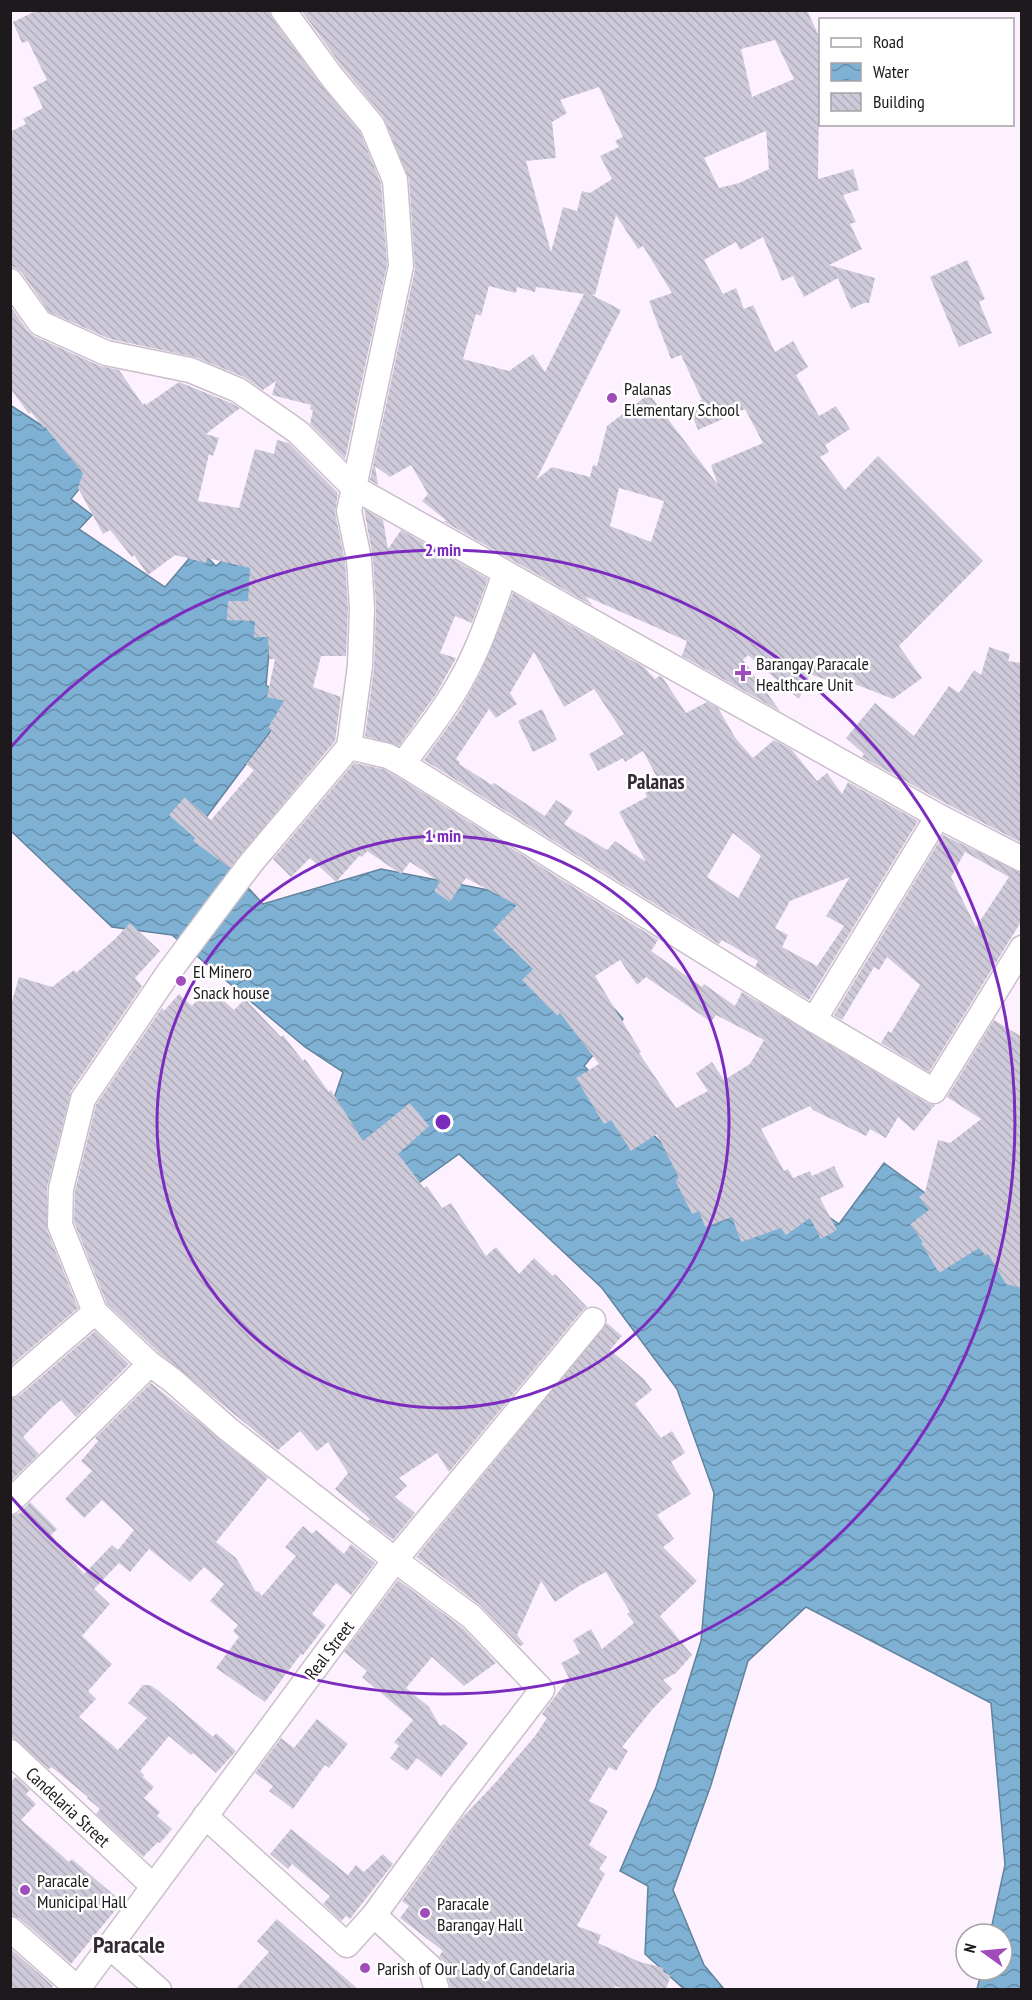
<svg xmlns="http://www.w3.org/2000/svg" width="1032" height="2000" font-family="'PT Sans Narrow',sans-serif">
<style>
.water{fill:url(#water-waves);stroke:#61839c;stroke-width:1.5}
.building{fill:url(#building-back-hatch);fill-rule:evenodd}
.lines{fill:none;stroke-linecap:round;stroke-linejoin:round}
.street-casing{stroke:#cbbecb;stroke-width:27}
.street{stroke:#fff;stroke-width:24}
.ring{fill:none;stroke:#7b2cbf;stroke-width:3}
.poi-dot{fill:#a04cbb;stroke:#fff;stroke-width:2}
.labels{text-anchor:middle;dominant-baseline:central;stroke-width:5;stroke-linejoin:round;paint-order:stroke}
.poi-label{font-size:18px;fill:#1d191d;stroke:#fff;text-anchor:start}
.street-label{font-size:18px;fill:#1d191d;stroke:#fff}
.quarter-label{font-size:21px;font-weight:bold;fill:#322933;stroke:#fff}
.district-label{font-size:24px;font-weight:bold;fill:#322933;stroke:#fff}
.centre{fill:#7b2cbf;stroke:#fff;stroke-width:3}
.ring-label{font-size:18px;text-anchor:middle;font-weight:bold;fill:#7b2cbf;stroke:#fff;stroke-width:5;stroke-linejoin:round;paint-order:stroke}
</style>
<defs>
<pattern id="water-waves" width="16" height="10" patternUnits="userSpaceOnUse" patternTransform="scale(1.5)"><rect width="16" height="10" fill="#7eb1d3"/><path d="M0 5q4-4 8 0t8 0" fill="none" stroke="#678fab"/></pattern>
<pattern id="building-back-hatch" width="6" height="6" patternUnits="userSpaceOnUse" patternTransform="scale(1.5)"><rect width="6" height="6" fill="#cecada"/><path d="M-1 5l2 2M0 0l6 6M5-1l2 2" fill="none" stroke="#b0adbb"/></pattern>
</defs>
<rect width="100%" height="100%" fill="#fef1ff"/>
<!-- water -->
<path class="water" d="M10,405l90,58 -29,36 21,16 -13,14 86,58 33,-39 18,18 66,-56 -16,175 25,19 -95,127 67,73 118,-35 138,27 104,123 -39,47 103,102 120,34 32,22 45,-61 137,100v726h-44l5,-19h20v-36h-12l15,-69 -14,-162 -185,-96 -58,54 -37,124 -38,105 31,75 20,24h-40l-39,-35 3,-68 -28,-15 36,-84 45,-146 13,-148 -37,-104 -75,-101 -143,-134 -53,38 -77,-79 14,-41 -38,-25 -133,-112 -60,-8 -101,-96z"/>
<!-- building -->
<g class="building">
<path d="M38,10h231l3,8 49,67 39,47 21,51 6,82 -42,194 -35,-35 3,-14 -3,-1 1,-4 -39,-10 4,-14 -13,9 -19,-13 -49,-20 -85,-18 -61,-27 -27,-39 -6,-5 -6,-1v-135l16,-8 -3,-5 20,-11 -10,-21 14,-7 -19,-39 -6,2 -9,-21z"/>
<path d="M301,10h506l13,29 -2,140 35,-10 6,21 -16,5 13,27 -6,2 12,25 -33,16 46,13 -6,25h-5l-13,6 -13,-31 -34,19 -11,-21 -11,5 -19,-44 -23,13 -4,-8 -32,18 19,34 13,-6 8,21 9,-4 22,47 18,-11 15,26 -12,8 23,41 17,-10 14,23 -25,16 4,7 -9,5 25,33 33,-34 105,105 -84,85 23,32 -29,21 -56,-22 -2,6 -25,-9 -11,25 -51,-44 -5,5 37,51 -98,-55 5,-15 -102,-45 8,10 -150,-85h4l-25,-20 6,-7 -17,-29 -21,12 -15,-11 3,19 -8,-5 45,-211 -6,-90 -26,-63 -40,-48zM775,40l19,39 -42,18 -11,-48zM599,87l24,50 -8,4 4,6 -19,9 12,23 -22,14 -8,-2 -5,20 -14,-4 -12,45 -25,-91 30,-3 -4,-36 15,-9 -7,-13zM766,131l3,38 -30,14 -20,5 -15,-30zM616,215l22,34 5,-3 29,47 -23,8 22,58 10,-4 21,45h-2l1,3 -12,4 9,23 47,-21 18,34 -52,22 7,20 -69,-91 -42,32 -10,40 -4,-1 -3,12 -38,-10 -16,13 85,-170 -31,-16 5,1zM489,286l27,7 1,-6 18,5 1,-5 48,7 -39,78 -12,-18 -24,17 -46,-12 13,-45 5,2zM619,488l45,13 -13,41 -41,-16z"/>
<path d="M967,260l18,39 -6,3 13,31 -33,14 -29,-70z"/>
<path d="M10,306l18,25 6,5 66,30 19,4 24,35 2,-2 1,2 33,-23 52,21 9,5 -34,26 13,4 -6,18 -4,-2 -11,47 41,7 16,-59 19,5 3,-14 12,3 49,50 -3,20 10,48 3,47 -2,48h-25l-8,31 28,10 -6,44 -105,127 -37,-27 2,-3 -26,-23 16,-18 26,23 43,-50 -8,-6 26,-33 -4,-3 16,-27 -17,-4 8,-38h-6l-1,-22h-14l1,-16 -28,-1 1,-19h20l2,-33 -43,-10 -1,5 -31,-8 -27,20 -14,-20 -2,2 -22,-27 -7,4 -25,-46 5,-15 -38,-46 -1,1 -13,-16 -2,2 -19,-26z"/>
<path d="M364,509l19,11 5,29 13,-19 87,49 -16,44 -17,-7 -15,37 16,5 -20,36 -37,52 -34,-10 9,-68 2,-60 -3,-50z"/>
<path d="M513,593l131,74 11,12 5,-3 3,2 23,35 21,-11 11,6 18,31 17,19 21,-18 18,10 25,31 10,-8 15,21 6,-12 70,39 -109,179 -54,-33 3,-6 -36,-21 -3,4 -295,-184 36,-50 20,-36zM534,652l30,55 30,-18 30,45 -35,20 9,17 25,-13 2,4 18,-11 18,34 -16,8 2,4 -28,15 27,50 -31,-21 -8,9 -43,-26 9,-13 -17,-11 -11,16 -51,-33 -2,2 -33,-21 1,-2 -4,-3 33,-50 7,9 21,-14 -7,-11zM733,833l28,23 -23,42 -31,-21zM850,877l-24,39 18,10 -27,40 -35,-19 6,-12 -13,-7 15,-27z"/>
<path d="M989,647l21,7 -2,7 14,2v180l-77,-40 -83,-46 2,-3 -18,-16 29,-35 39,33 35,-50 10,7 15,-23 7,5z"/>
<path d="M542,709l15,31 -24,12 -15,-31z"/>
<path d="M354,763l29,6 13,7 262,164 -7,11 51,36 2,-3 31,22 7,-14 185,111 8,2 -21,26 -16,-14 -12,21 -16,-9 -4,7 -53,-26 -3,-4 -49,23 23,42 4,-2 5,9 17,-7 2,5 22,-10 10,21 -24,11 17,32 -16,9 -11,-21 -24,17 -5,-7 -40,14 -9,-25 -27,10 -6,-16 -7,3 -17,-34 4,-2 -22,-44 -26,17 -20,-31 -7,4 -19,-31 -9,-15 23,-14 -39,-51 -3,3 -35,-36 11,-11 -40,-39 24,-25 -51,-27 -16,24 -16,-11 6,-9 -30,-20 -9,12 -34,-23 -5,6 -2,-2 -24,27 -26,-24 -19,19 -18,-18zM620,960l17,25 9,-8 65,45 5,-7 48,25 -14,24 -26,16 -12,-18 -16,11 12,18 -32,17 -37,-55 2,-1 -46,-76z"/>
<path d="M943,835l79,38v47l-93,152 -48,-29 7,-12 3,2 29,-48 -33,-28 -8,13 -5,-3 -32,53 -8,-5zM965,852l44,25 -33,50 -25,-50z"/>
<path d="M130,923l30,28 -25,27 7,8 -71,105 -24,97v42l31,78 -68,58v-358l9,-31 33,10 22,-17 2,3 39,-34z"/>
<path d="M209,987l25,23 11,-11 36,38 2,-2 20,26 2,-2 24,33 2,-2 32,51 47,-38 19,23 -31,28 26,34 3,-2 15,22 9,-5 35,53 10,-9 23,27 15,-16 19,18 2,-2 32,33 -5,4 -133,161 -12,-19 -38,25 8,8 -12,11 20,16 -22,27 -25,-19 2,-2 -35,-30 13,-16 -20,-31 -11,9 -17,-20 -22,19 -119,-97 -52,-49 -33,-82 1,-31 21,-86 66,-97 2,3 15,-17 13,12z"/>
<path d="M994,1020l28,17v251l-16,-4 -18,-30 -3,2 -6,-8 -40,25 -18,-30 2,-1 -13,-18 19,-14 -10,-13 6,-5 13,-52 12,3 31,-24 -34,-22z"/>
<path d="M607,1323l15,13 -12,14 34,29 8,11 -17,14 26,34 11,-7 13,22 -14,9 20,32 -34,21 17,24 -11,8 34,34 -37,35 32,39 -16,18 -13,7 9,9 -21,22 -29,36 6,4 -12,20 -7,-4 -20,34 19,10 -19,34 18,12 -8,12 6,5 -28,52 24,9 -3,8 42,19 24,6 -1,4 8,3 -5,14h-41l-10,-3 -1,3h-163l-3,-12 3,-7 -12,-14 4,-5 -43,-33 9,-12 -7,-5 59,-82 35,-37 39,-46 12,-18 -5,-4 27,-36 -8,-15 19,-10 -7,-13 18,-11 11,20 32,-26 -7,-9 3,-2 -24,-40 -27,14 -24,16 -14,-21 -24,54 7,9 -4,2 -39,-40 -65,-49z"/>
<path d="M95,1331l34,33 -53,53 -15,-17 -11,9 -27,28 16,17 -29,28v-83l9,-3z"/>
<path d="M151,1383l117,95 -52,64 20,16 20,34 2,-1 4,5 34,-40 -11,-9 18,-21 9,8 4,-4 28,24 7,-10 24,19 -24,32 -15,-12 -24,31 14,11 -23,30 -2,-1 -36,48 -49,-34 23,-31 -6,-6 5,-6 -28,-24 14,-17 -20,-17 -14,15 -41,-33 -19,23 -11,-9 -25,26 16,15 -28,32 30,28 -24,27 8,8 -17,18 39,33 29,-32 -19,-15 15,-18h7l9,6 54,46 3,-4 20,18 -20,22 -23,-20 -2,2 -22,-19 -29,35 4,4 -1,2 11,10 -10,11 16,14 -3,4 15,13 -12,14 -2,-1 -15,15 -47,-43 4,-5 -13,-11 1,-1 -34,-28 -3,-2 -2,2 -39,-33v-220l10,-3 10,-11 27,27 -6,6 33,39 28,-29 6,5 16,-20 -32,-30 -18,18 -19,-19 27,-28 -11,-10 17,-20 -3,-3z"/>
<path d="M398,1580l65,48 33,35 -32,23 -32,-29 -26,31 23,19 11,19 4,-2 24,19 -27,34 -24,-19 -10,13 -17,-13 9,-12 -5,-4 19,-22 -51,-43 5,-6 -23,-19z"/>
<path d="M317,1719l31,25 -19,24 -4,-3 -32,44 -24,-18 4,-5 -18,-13 26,-35 13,10z"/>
<path d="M16,1777l14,13 -4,4 10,10 -15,16 48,42 3,-3 50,43 -51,62 -52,-46 -9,-3v-136l2,1z"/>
<path d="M291,1829l57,46 8,-10 8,7 19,-18 10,10 -43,55 -4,-3 -5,5 -18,-17 7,-8 -38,-32 -4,5 -18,-15z"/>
<path d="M277,1919l81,70h-122l33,-37 -12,-11z"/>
<path d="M10,1948l43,38 -2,3h-41z"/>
</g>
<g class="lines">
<defs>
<g id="street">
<path d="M10,281l30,42 66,30 84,17 48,20 60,42 55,55 585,329 84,43"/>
<path d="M349,747l39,9 15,8c20,-28 42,-54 58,-84 19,-33 31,-71 44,-107"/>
<path d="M403,764l411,256 124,-204"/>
<path d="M814,1020l120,71 88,-143"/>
<path d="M10,1385l85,-73"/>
<path d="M10,1502l140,-138"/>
<path d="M10,1752l143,134"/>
<path d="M205,1816l142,129 27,-30 85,-117 83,-108 -70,-73 -77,-57 -167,-131 -56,-49 -22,-16 -55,-52 -35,-87 1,-36 22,-90 86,-127 36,-48 46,-61 98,-116 11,-81 2,-58 -3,-49 -10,-48 52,-245 -6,-86 -23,-55 -40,-48 -49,-67"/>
<path d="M374,1915l56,52 7,23"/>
<path d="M10,1929l68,60"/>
<path d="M110,1947l49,43"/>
<path d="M77,1990l318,-430 198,-240"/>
</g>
</defs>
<!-- street casing -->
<use href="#street" class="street-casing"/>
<!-- street -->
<use href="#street" class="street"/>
</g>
<!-- distance rings -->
<g class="ring">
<circle cx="443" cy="1122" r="286"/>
<path d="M11 747A572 572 0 1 1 11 1497"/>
</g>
<!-- markers -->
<g class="poi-dot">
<circle cx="612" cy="398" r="6"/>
<path d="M740 664h6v6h6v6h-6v6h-6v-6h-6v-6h6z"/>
<circle cx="181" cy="981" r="6"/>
<circle cx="25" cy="1890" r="6"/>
<circle cx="425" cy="1913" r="6"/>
<circle cx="365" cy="1968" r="6"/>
</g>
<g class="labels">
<!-- poi labels -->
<g class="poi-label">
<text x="624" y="388">Palanas<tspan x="624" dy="21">Elementary School</tspan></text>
<text x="756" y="663">Barangay Paracale<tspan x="756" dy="21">Healthcare Unit</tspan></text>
<text x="193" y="971">El Minero<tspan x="193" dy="21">Snack house</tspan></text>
<text x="37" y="1880">Paracale<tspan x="37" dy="21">Municipal Hall</tspan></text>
<text x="437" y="1903">Paracale<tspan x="437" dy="21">Barangay Hall</tspan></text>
<text x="377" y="1968">Parish of Our Lady of Candelaria</text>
</g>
<!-- street labels -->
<g class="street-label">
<text transform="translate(329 1650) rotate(-53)">Real Street</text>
<text transform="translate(68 1807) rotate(43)">Candelaria Street</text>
</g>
<!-- quarter labels -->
<g class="quarter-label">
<text x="656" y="781">Palanas</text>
</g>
<!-- district labels -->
<g class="district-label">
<text x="129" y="1944">Paracale</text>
</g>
</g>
<circle cx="443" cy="1122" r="9" class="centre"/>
<g class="ring-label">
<text x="443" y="556">2 min</text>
<text x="443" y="842">1 min</text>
</g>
<!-- border -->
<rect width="1032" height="2000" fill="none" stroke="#1d191d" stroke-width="24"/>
<!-- legend -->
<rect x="819" y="18" width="195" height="108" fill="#ffffff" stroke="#a5a3a5" stroke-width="1.5"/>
<rect x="831" y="38" width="30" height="9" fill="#ffffff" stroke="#a5a3a5" stroke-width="1.5"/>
<text x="873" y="48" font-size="18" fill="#1d191d">Road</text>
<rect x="831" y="63" width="30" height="18" fill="url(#water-waves)" stroke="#a5a3a5" stroke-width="1.5"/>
<text x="873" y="78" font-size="18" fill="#1d191d">Water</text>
<rect x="831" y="93" width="30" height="18" fill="url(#building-back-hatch)" stroke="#a5a3a5" stroke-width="1.5"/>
<text x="873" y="108" font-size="18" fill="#1d191d">Building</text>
<!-- north arrow -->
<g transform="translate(984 1952) rotate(285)"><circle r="28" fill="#ffffff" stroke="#a5a3a5" stroke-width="1.5"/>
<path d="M0-4.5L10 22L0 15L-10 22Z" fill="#a04cbb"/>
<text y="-9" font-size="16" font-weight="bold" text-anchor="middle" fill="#1d191d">N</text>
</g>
</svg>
